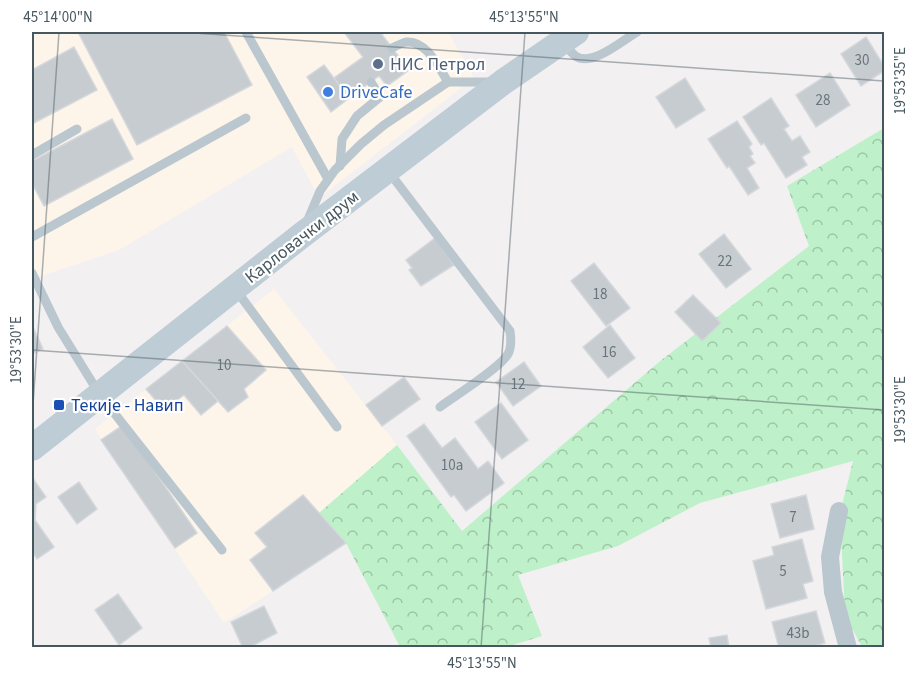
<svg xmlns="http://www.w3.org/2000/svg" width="916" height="679" font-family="'Source Sans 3',sans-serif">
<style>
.commercial{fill:#fdf4ea}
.forest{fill:url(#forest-crowns)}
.building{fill:#c7ccd0;stroke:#d4d8dc;stroke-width:1.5}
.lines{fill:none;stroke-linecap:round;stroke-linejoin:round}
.service{stroke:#bbc7ce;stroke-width:9}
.minor{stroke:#bbc7ce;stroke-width:18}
.secondary{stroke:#bdccd5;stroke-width:26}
.ticks{fill:none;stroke:#47575f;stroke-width:1.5;stroke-opacity:0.45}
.service-dot{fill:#5c6f8a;stroke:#fff;stroke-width:2}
.shop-dot{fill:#3f7fe0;stroke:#fff;stroke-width:2}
.transit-dot{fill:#1a4fb4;stroke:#fff;stroke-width:2}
.labels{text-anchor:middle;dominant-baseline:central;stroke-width:4.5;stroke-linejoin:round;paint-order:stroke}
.number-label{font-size:15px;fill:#67747b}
.service-label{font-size:18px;fill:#4e5e75;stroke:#fff;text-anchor:start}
.shop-label{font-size:18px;fill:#366cbe;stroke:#fff;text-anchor:start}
.street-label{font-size:18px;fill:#47575f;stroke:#fff}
.transit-label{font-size:18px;fill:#164399;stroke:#fff;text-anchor:start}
.neatline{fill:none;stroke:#47575f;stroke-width:2}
.ticks-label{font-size:15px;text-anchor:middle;fill:#47575f}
</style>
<defs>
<pattern id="forest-crowns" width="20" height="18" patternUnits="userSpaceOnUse" patternTransform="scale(1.5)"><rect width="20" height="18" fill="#bef1c9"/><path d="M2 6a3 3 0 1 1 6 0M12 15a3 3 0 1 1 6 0" fill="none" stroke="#9cc6a6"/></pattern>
</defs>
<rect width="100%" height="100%" fill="#f3f0f1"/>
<!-- commercial -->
<g class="commercial">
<path d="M32,32h416l26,46 -155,120 -27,-51 -173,103 -87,29z"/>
<path d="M274,289l123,156 -78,68 27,30 -122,80 -129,-194z"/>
</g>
<!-- forest -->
<path class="forest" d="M884,128v519h-22l-17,-32 -5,-102 13,-52 -153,42 -82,43 -100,29 24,61 -36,11h-106l-54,-104 -27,-30 78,-68 65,86 197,-169 150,-116 -22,-60z"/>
<!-- building -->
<g class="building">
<path d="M78,32h146l28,53 -115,60z"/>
<path d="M344,32h36l29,38 -22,16 -8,-10 -30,22 -15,-20 29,-21z"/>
<path d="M866,37l18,29v5l-23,15 -20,-32z"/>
<path d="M74,47l23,43 -65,34v-54z"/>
<path d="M324,65l25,33 -18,14 -24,-35z"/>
<path d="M830,73l20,32 -34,22 -20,-32z"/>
<path d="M685,78l20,32 -29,18 -20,-31z"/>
<path d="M771,98l18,28 -5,3 8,12 8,-5 10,16 -8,5 5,8 -21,13 -22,-35 -3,2 -18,-28z"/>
<path d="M112,119l21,40 -89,47 -12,-23v-22z"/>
<path d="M737,121l15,23 -3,3 4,7 -3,2 5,7 -8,5 12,20 -11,7 -19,-29 -2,2 -19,-29z"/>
<path d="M724,234l27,35 -25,19 -27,-34z"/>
<path d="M435,238l19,27 -33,21 -12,-16 3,-2 -6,-8z"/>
<path d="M594,263l36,45 -24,18 -35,-45z"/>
<path d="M693,295l28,28 -19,18 -27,-29z"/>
<path d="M32,325l11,24 -11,5z"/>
<path d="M610,325l25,33 -27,20 -25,-31z"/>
<path d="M227,326l39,44 -22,19 4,8 -20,15 -46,-51z"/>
<path d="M182,361l36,40 -17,14 -17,-20 -20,15 -18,-21z"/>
<path d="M524,362l17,24 -28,20 -17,-24z"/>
<path d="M404,377l16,22 -38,27 -16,-21z"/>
<path d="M501,403l27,37 -26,19 -27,-37z"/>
<path d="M424,424l18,24 13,-10 23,31 10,-8 16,22 -38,28 -12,-16 -3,2 -44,-61z"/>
<path d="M123,425l74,108 -22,15 -74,-108z"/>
<path d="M32,477l14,20 -10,7 -1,16 19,27 -17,12 -5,-8z"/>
<path d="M79,482l18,27 -20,15 -19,-27z"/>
<path d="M303,495l43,48 -73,48 -23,-31 17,-13 -12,-14z"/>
<path d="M806,495l8,34 -34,9 -9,-34z"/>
<path d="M802,539l11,42 -10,3 4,14 -41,11 -13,-48 21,-6 -2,-8z"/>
<path d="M118,594l24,34 -23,17 -24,-35z"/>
<path d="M264,606l13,27 -29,15h-5l-12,-26z"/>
<path d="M816,611l9,32 -18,5h-28l-7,-26z"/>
<path d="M727,635l2,13h-18l-2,-10z"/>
</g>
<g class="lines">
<!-- service -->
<g class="service">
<path d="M246,32l82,147"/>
<path d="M563,43c4,4 9,11 14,14 16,9 46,-17 60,-25"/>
<path d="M392,48c4,-2 10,-5 14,-6 21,-2 33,26 42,40"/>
<path d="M32,155l45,-26"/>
<path d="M340,166l2,-27 15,-23 23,-19 -9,-15"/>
<path d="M389,172l121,159c1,7 2,16 -2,23 -9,15 -52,41 -68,53"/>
<path d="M307,222l13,-31 15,-21 26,-26 23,-19 64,-43h47"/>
<path d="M32,237l214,-119"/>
<path d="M32,273l26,54 42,68 122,155"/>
<path d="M236,290l101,137"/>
</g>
<!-- minor -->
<path class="minor" d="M839,511l-9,46 3,35 15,56"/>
<!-- secondary -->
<path class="secondary" d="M32,448l270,-213 201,-153 73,-50"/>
</g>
<!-- ticks -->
<path class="ticks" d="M180,32l704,49M32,350l852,60M32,419l27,-387M481,648l44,-616"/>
<!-- markers -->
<circle class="service-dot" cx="378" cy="64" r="6"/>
<circle class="shop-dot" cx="328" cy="92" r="6"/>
<rect class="transit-dot" x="53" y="399" width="12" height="12" rx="3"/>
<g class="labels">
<!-- number labels -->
<g class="number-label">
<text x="862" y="60">30</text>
<text x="823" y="100">28</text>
<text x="725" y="261">22</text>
<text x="600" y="294">18</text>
<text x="609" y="352">16</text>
<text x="224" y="365">10</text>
<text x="518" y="384">12</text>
<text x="452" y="465">10a</text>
<text x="793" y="517">7</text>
<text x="783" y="571">5</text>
<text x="798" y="633">43b</text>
</g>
<!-- service labels -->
<g class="service-label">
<text x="390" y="64">НИС Петрол</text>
</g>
<!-- shop labels -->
<g class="shop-label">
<text x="340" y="92">DriveCafe</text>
</g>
<!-- street labels -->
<g class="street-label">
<text transform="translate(302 237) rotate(-38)">Карловачки друм</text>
</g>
<!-- transit labels -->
<g class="transit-label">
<text x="71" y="405">Текије - Навип</text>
</g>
</g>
<!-- border -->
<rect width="916" height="679" fill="none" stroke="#ffffff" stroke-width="66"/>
<rect x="33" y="33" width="850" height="613" class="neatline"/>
<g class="ticks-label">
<text x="58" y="22">45°14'00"N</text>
<text x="524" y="22">45°13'55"N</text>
<text transform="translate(900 81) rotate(-90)" y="5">19°53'35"E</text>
<text transform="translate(16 350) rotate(-90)" y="5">19°53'30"E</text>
<text transform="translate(900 410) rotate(-90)" y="5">19°53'30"E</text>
<text x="482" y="668">45°13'55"N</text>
</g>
</svg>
